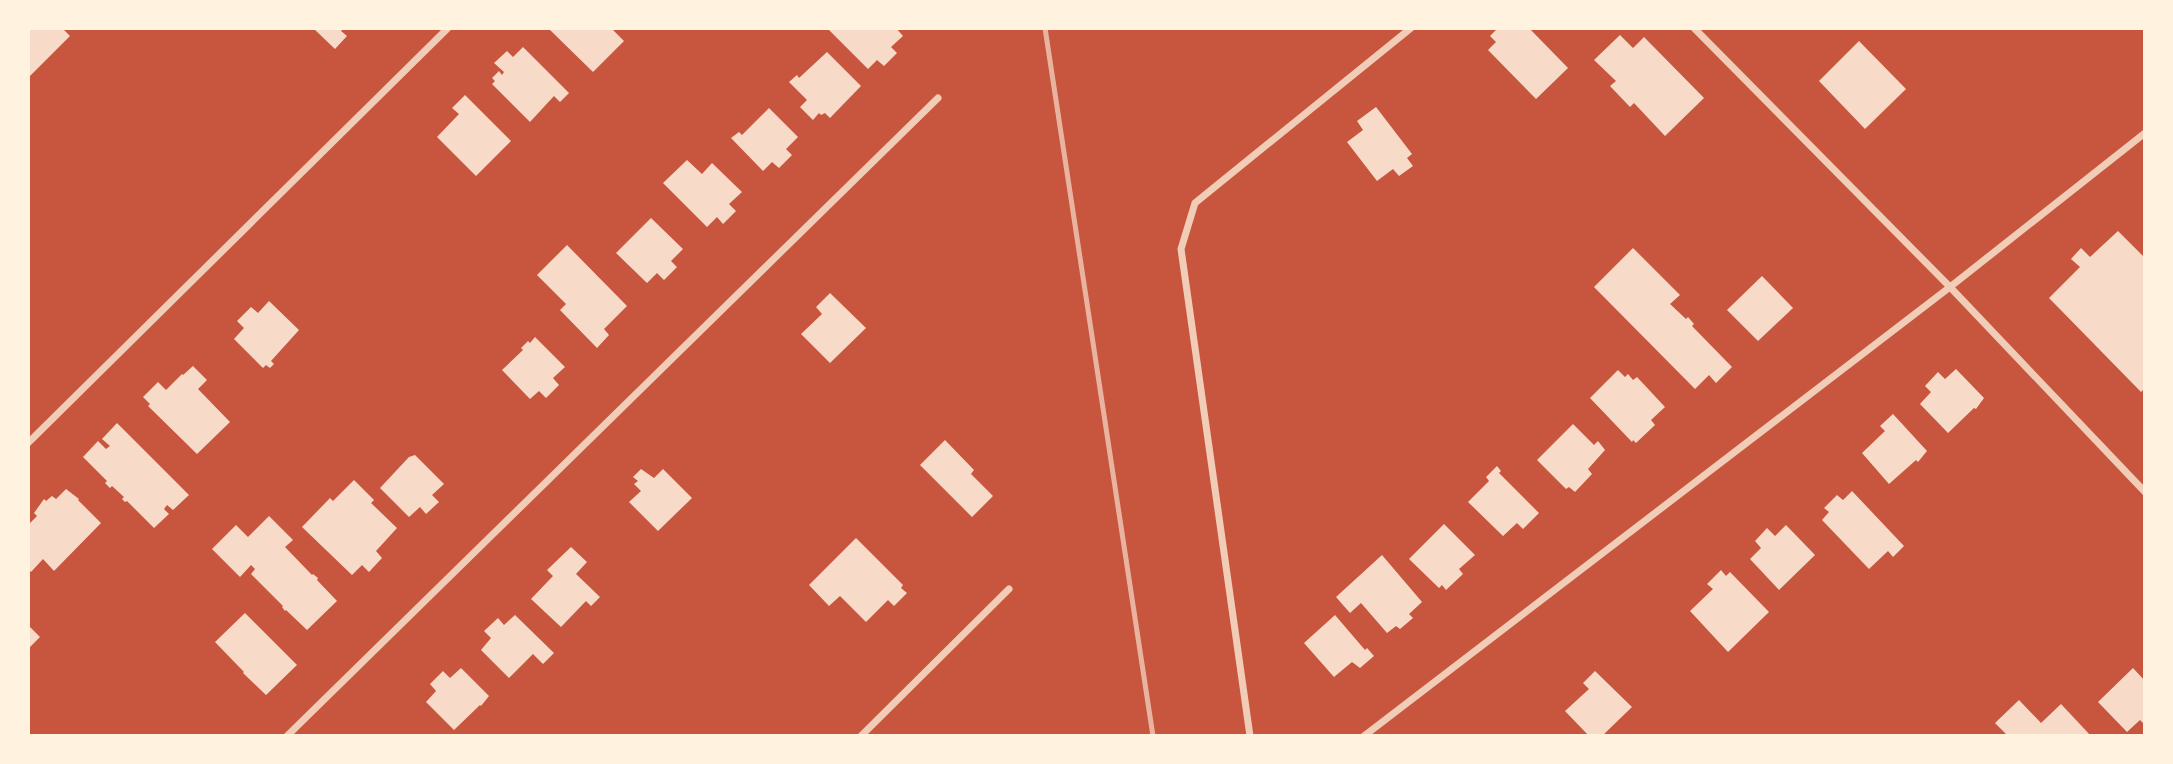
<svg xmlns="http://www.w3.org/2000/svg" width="2173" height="764" font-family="Rubik,sans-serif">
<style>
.building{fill:#f7dbc8}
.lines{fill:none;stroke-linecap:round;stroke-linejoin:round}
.minor{stroke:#f1ccb7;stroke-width:7}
.rail{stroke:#e9b49f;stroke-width:5}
</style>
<rect width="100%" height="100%" fill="#c8553d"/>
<!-- building -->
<g class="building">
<path d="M28,28h34l8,8 -42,42z"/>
<path d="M313,28h31l-3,3 6,5 -12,13z"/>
<path d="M548,28h63l13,13 -31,31z"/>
<path d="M827,28h69l7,8 -12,11 6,6 -13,13 -7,-6 -9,9z"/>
<path d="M1498,28h31l39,40 -32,31 -48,-49 8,-8 -6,-6z"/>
<path d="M1620,35l13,13 11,-11 60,61 -39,38 -31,-33 -4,4 -20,-21 6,-5 -22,-21z"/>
<path d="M1859,41l47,48 -41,40 -46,-48z"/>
<path d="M523,47l46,46 -9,9 -6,-6 -24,26 -38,-38 3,-3 -3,-3 7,-7 3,4 2,-3 -10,-9 13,-12 6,6z"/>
<path d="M827,52l34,34 -31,32 -5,-5 -4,2 -2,-2 -6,7 -13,-13 7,-7 -18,-18 8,-7 2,3z"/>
<path d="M465,95l46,46 -35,35 -39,-39 22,-23 -7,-6z"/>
<path d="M1376,107l36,47 -5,4 6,8 -14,10 -6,-7 -16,12 -30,-39 16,-12 -6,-9z"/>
<path d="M769,108l29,29 -12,12 6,6 -13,13 -7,-6 -9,9 -32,-33 8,-6 3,3z"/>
<path d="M687,160l15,14 10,-11 30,29 -13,12 7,7 -13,13 -6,-7 -10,10 -44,-44z"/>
<path d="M651,218l32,31 -12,12 6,6 -13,13 -7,-7 -10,10 -31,-30z"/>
<path d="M2118,231l27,27v130l-4,4 -92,-94 31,-31 -9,-8 10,-11 9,9z"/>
<path d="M567,245l60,61 -23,23 5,6 -12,13 -37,-38 6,-6 -29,-29z"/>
<path d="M1633,248l47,47 -10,9 16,15 2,-2 6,7 -2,2 40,41 -16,16 -7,-8 -14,14 -101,-102z"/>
<path d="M1762,276l31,32 -35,33 -31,-31z"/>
<path d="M830,293l36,35 -36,35 -29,-29 21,-20 -6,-7z"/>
<path d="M269,301l30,29 -28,31 3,3 -4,4 -4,-3 -3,3 -29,-29 10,-11 -7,-7 14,-14 7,6z"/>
<path d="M535,337l30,30 -12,11 6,7 -13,13 -7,-7 -9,8 -28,-29 21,-20 -2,-2 7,-7 2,2z"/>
<path d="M193,366l14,14 -9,9 32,33 -33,32 -49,-48 2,-2 -7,-7 15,-15 8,8 16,-16 1,1z"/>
<path d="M1956,369l28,29 -8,11 -2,-1 -26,25 -28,-29 11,-12 -6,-6 13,-14 7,7z"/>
<path d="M1618,370l7,7 3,-3 5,6 4,-3 28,30 -14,13 4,5 -19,18 -3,-3 -1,2 -42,-44z"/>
<path d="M1893,414l34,37 -9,11 -2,-2 -27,24 -27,-31 23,-22 -5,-5z"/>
<path d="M117,423l72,72 -16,15 -6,-5 -3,4 5,5 -15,14 -27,-27 -2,1 -3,-3 2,-2 -12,-11 -2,2 -5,-5 2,-2 -24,-24 15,-16 8,8 4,-3 -8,-7z"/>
<path d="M1573,424l21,21 4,-4 7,9 -17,19 4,5 -17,18 -6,-5 -3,2 -29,-29z"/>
<path d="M945,440l29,30 -3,4 22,22 -21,21 -52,-52z"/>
<path d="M415,455l29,29 -12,11 7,7 -13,12 -6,-7 -11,10 -29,-29 29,-31z"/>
<path d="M1497,466l4,5 -2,2 40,40 -16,16 -6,-6 -14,13 -35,-34 21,-21 -3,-4z"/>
<path d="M641,469l13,9 9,-9 29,29 -34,33 -29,-29 12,-11 -7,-7 4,-3 -5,-4z"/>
<path d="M354,480l20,20 -3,3 26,25 -21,23 6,7 -13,14 -7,-7 -10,10 -50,-48 28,-29 3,3z"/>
<path d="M66,489l13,10 -1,1 23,23 -47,48 -11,-12 -12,13 -3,-3v-44l9,-9 -3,-3 10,-14 2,2 6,-5 4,3z"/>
<path d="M1852,491l52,55 -11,11 -5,-6 -19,18 -47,-49 7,-8 -5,-4 13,-13 6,5z"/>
<path d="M269,516l24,24 -8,7 27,28 1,-1 5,4 -1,2 20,21 -30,29 -21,-20 -1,1 -3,-4 1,-1 -32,-32 4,-5 -4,-4 -11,12 -28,-28 24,-24 12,12z"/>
<path d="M1444,524l31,31 -16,14 4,5 -17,16 -4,-5 -3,3 -30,-29z"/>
<path d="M1786,525l29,30 -36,35 -29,-31 11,-11 -6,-7 12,-13 8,8z"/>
<path d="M856,538l47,47 -2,3 6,5 -13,13 -6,-6 -22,22 -26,-26 -11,10 -20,-21z"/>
<path d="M571,547l16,15 -11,12 24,23 -9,9 -5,-5 -25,26 -30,-28 22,-23 -6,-6z"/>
<path d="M1382,555l40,47 -13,12 4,4 -13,11 -4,-3 -9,7 -26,-30 -11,10 -14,-16z"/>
<path d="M1721,570l5,6 4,-4 39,40 -41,40 -38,-41 23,-22 -6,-5z"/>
<path d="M245,613l52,52 -31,30 -23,-22 1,-1 -29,-30z"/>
<path d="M515,615l39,38 -11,11 -10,-10 -24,24 -28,-28 10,-12 -7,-7 14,-13 6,7z"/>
<path d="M1335,615l30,35 2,-2 7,8 -14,12 -8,-6 -18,15 -30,-34z"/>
<path d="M28,625l12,12 -12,12z"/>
<path d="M461,668l28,28 -8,10 -1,-1 -26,25 -28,-28 10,-11 -6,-7 13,-13 7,7z"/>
<path d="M2133,668l12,13v44l-5,-5 -13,12 -29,-30z"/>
<path d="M1595,671l37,36 -30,29h-13l-24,-25 24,-22 -6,-6z"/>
<path d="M2019,700l22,23 20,-19 30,32h-83l-13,-13z"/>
</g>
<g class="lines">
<!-- minor -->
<g class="minor">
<path d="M1694,28l256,259 195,205"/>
<path d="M28,443l420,-415"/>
<path d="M287,736l651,-638"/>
<path d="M861,736l148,-147"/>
<path d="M1250,736l-69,-487 14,-46 216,-175"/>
<path d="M1364,736l586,-449 195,-154"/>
</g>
<!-- rail -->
<path class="rail" d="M1045,28l108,708"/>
</g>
<!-- border -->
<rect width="2173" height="764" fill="none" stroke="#fff3e0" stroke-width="60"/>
</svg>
